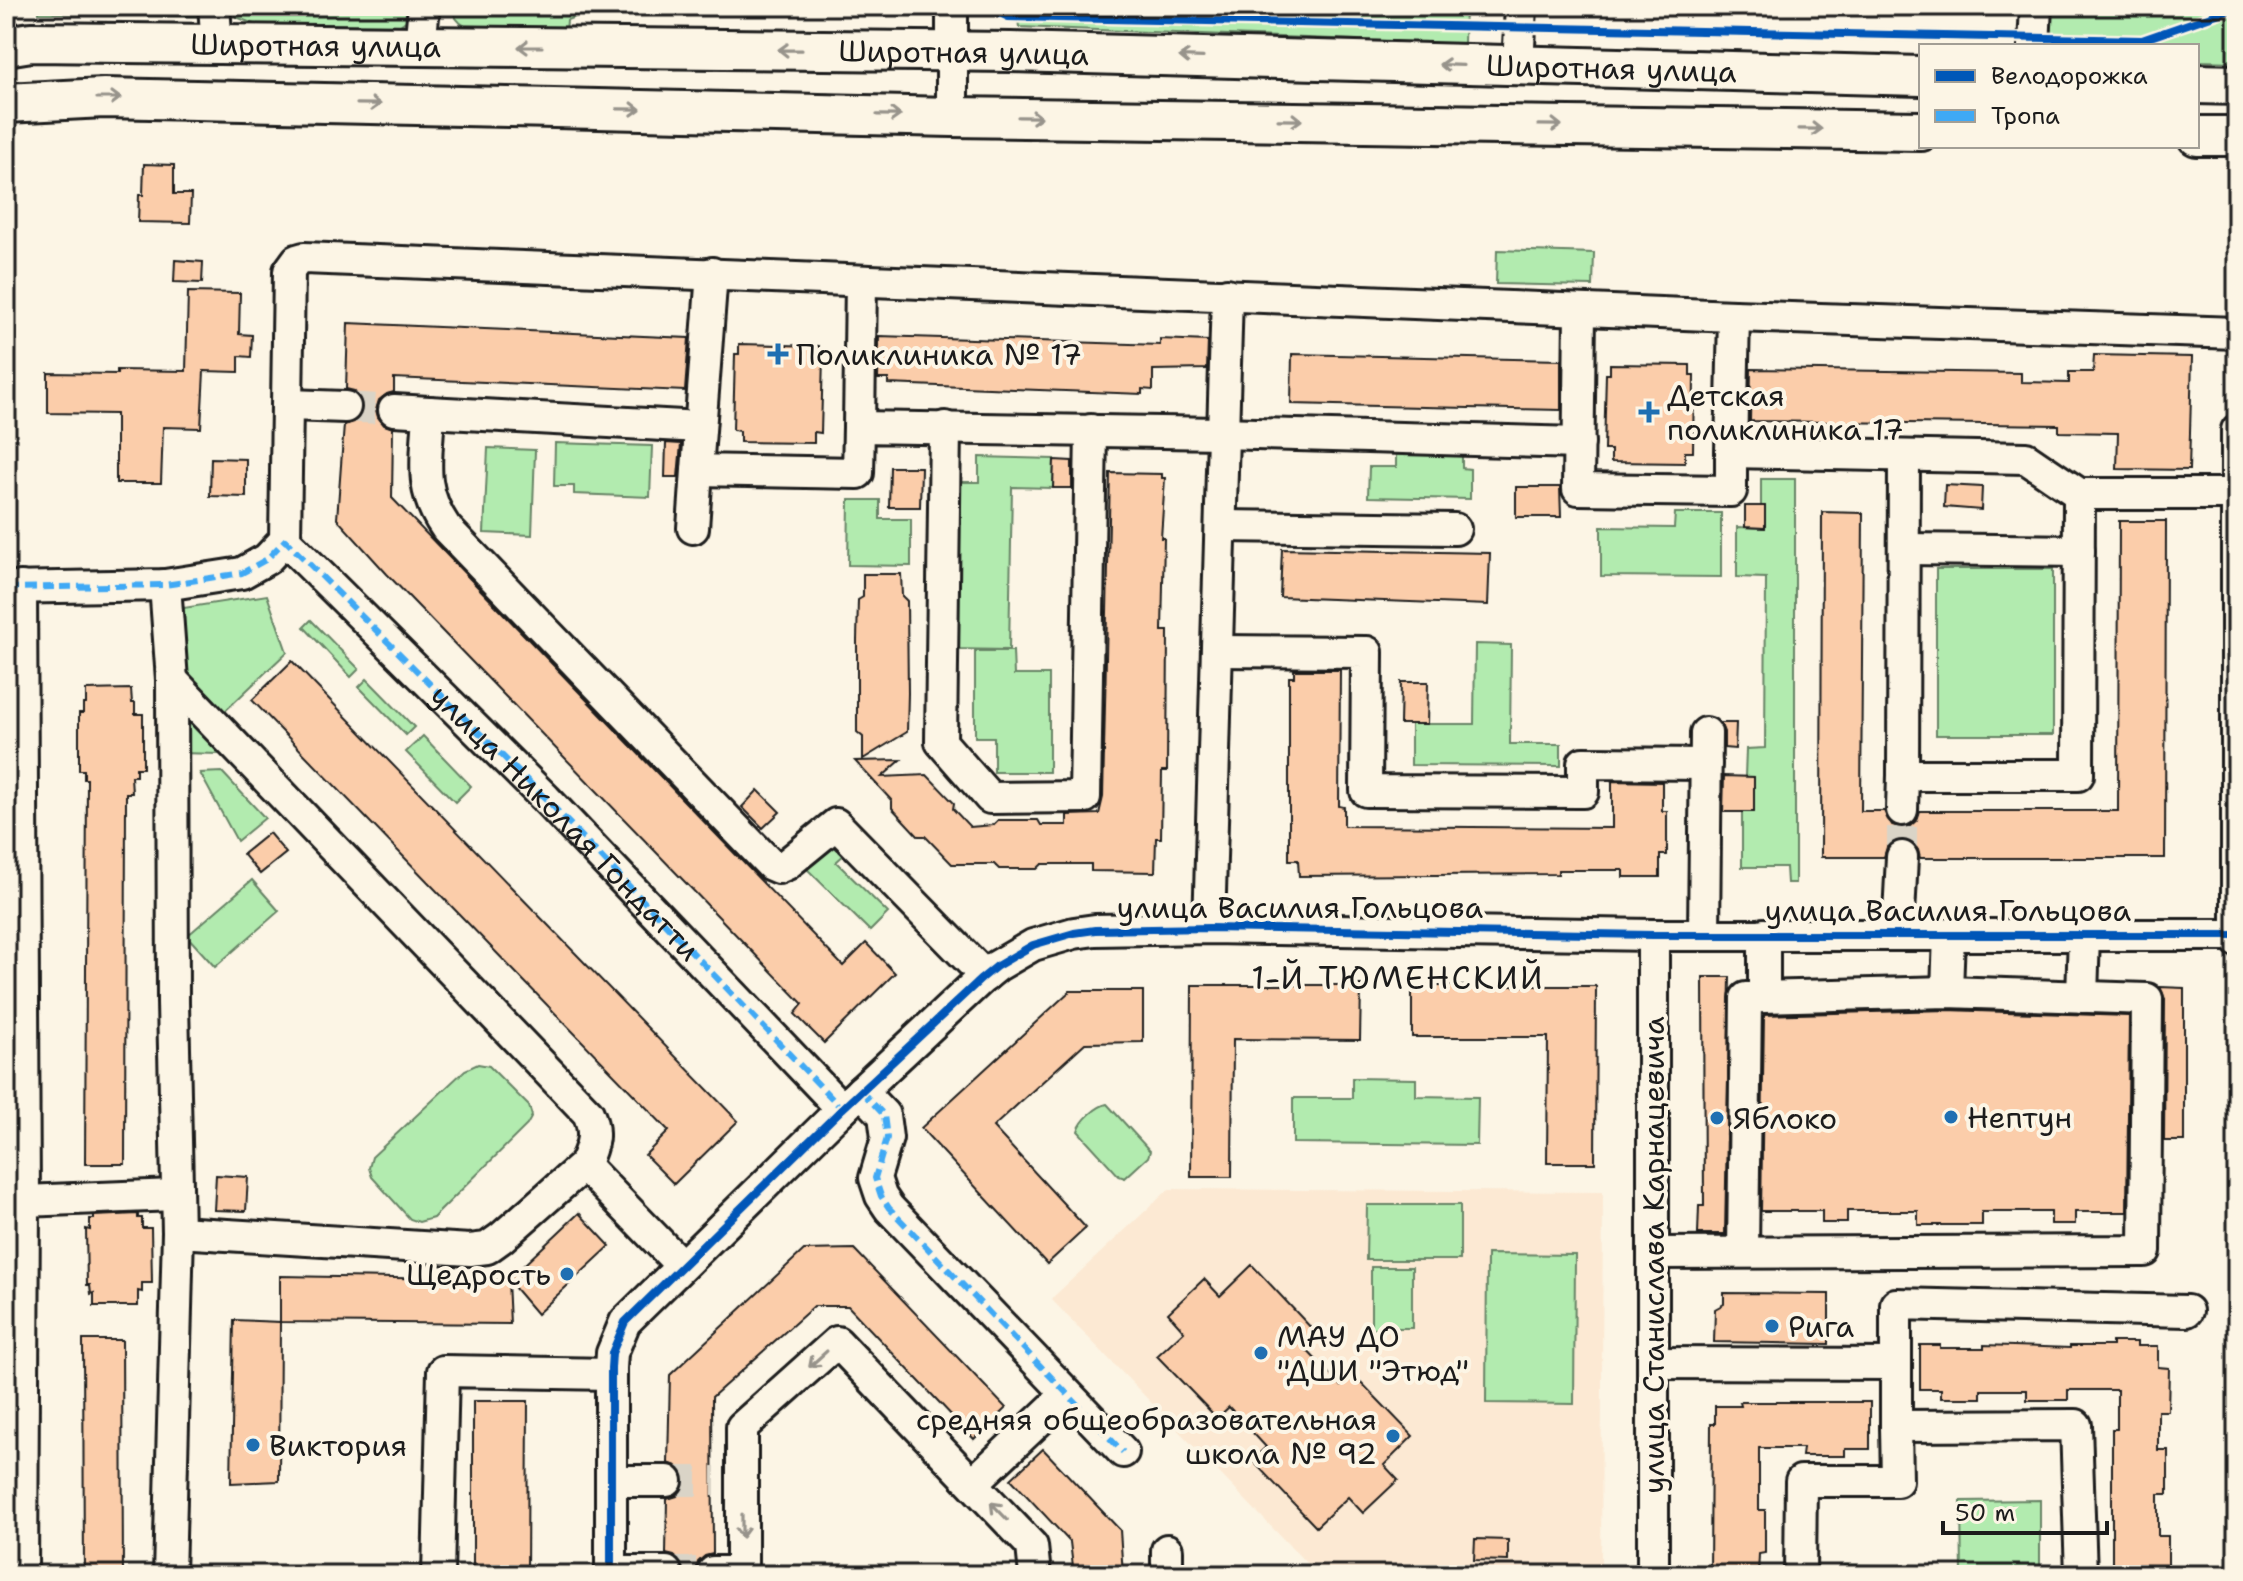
<svg xmlns="http://www.w3.org/2000/svg" width="2243" height="1581" font-family="'Shantell Sans',sans-serif">
<style>
.built{fill:#fce9d3}
.green{fill:#b2ebaf;stroke:#678466;stroke-width:2}
.building{fill:#fbcdaa;stroke:#1c1c1c;stroke-width:2}
.lines{fill:none;stroke-linecap:round;stroke-linejoin:round}
.minor-tunnel{stroke:#dad4c7;stroke-width:30;stroke-dasharray:30 15;stroke-linecap:butt}
.minor-casing{stroke:#1c1c1c;stroke-width:36}
.major-casing{stroke:#1c1c1c;stroke-width:44}
.minor{stroke:#fcf5e5;stroke-width:30}
.major{stroke:#fcf5e5;stroke-width:38}
.quiet{stroke:#3fa9f5;stroke-width:6;stroke-dasharray:12 6;stroke-linecap:butt}
.cycleway-casing{stroke:#fcf5e5;stroke-width:13}
.cycleway{stroke:#0057b8;stroke-width:8}
.oneway{stroke:#97938b}
.poi-dot{fill:#1f6fb2;stroke:#fcf5e5;stroke-width:3}
.labels{text-anchor:middle;dominant-baseline:central;stroke-width:8;stroke-linejoin:round;paint-order:stroke}
.street-label{font-size:30px;fill:#1c1c1c;stroke:#fcf5e5}
.poi-label{font-size:30px;fill:#1c1c1c;stroke:#fcf5e5;text-anchor:start}
.neighbourhood-label{font-size:32px;letter-spacing:2px;fill:#1c1c1c;stroke:#fcf5e5}
</style>
<rect width="100%" height="100%" fill="#fcf5e5"/>
<filter id="ink" filterUnits="userSpaceOnUse"><feTurbulence type="fractalNoise" baseFrequency=".0125" numOctaves="2"/><feDisplacementMap in="SourceGraphic" scale="16" xChannelSelector="R" yChannelSelector="G"/><feConvolveMatrix kernelMatrix="1 2 1 2 8 2 1 2 1" color-interpolation-filters="sRGB"/></filter>
<g filter="url(#ink)">
<!-- built -->
<path class="built" d="M1169,1189l434,3 -2,383h-283l-267,-276z"/>
<!-- green -->
<g class="green">
<path d="M39,6h161l-3,10 -158,-3z"/>
<path d="M229,6h189l-4,9 -14,10 -146,-1 -18,-7z"/>
<path d="M451,6h153l-37,14 -1,12c-25,-1 -81,3 -101,-6 -8,-4 -12,-12 -14,-20z"/>
<path d="M1008,6h457l-1,38 -445,-17 -2,-13z"/>
<path d="M2046,6h191v56l-40,-1v-15h-152z"/>
<path d="M1497,250l97,3 -1,33 -97,-2z"/>
<path d="M555,443l97,3 -2,51 -76,-3v-8h-20z"/>
<path d="M488,448l47,2 -3,85 -48,-2z"/>
<path d="M1396,449l66,1v18l8,1v30l-102,-2 1,-30h27z"/>
<path d="M979,457l75,2 -1,29 -41,-1 -3,163 -60,-1 10,-167h20z"/>
<path d="M1761,479h34v404h-8l-1,-16h-44v-55l12,-1v-34h-9l1,-28 19,-1 1,-170 -29,-1v-50l27,1 1,-22h-4z"/>
<path d="M849,500h31v19h31v47l-63,-1z"/>
<path d="M1675,513h46v64l-120,-1v-49l73,1z"/>
<rect x="1936" y="569" width="117" height="166"/>
<path d="M267,595l20,57 -63,60 -39,-42 -8,-61z"/>
<path d="M311,620l48,49 -8,8 -47,-50z"/>
<path d="M1475,644l36,1 -1,99h51v22l-150,-1v-41h63z"/>
<path d="M975,651h38l1,24h35v97h-55v-35h-19z"/>
<path d="M367,679l47,48 -8,8 -47,-48z"/>
<path d="M194,715l33,34 -7,5 -42,-1 5,-31z"/>
<path d="M423,736l48,50 -16,16 -49,-50z"/>
<path d="M222,772l43,46 -28,23 -37,-68z"/>
<path d="M830,838l16,15 -10,9 52,51 -18,18 -66,-65z"/>
<path d="M252,880l27,31 -64,56 -28,-31z"/>
<path d="M478,1064l11,2 40,40 3,10 -5,9 -94,93 -14,4 -9,-3 -38,-42 -3,-9 3,-11 93,-87z"/>
<path d="M1352,1078l64,1v17l62,1 -1,48 -184,-2v-45h59z"/>
<path d="M1107,1104l43,47 -2,6 -23,21 -6,-2 -41,-45c3,-11 19,-25 29,-27z"/>
<path d="M1367,1205h93v55h-94z"/>
<path d="M1487,1254l88,1 -1,149 -88,-1z"/>
<rect x="1371" y="1267" width="41" height="61"/>
<path d="M2040,1500v69h-45l-1,6h-32l-1,-74z"/>
<path d="M1844,1565l79,2v8h-79z"/>
</g>
<!-- building -->
<g class="building">
<path d="M144,164l30,1v29h17l-1,29 -52,-1 1,-27h4z"/>
<path d="M175,260l28,2 -1,21 -28,-1z"/>
<path d="M188,292l52,1 -1,41 13,1 -1,22 -12,-1v16l-35,-1 -3,57 -38,-1 -2,56h-45v-69l-68,-1v-40l69,1v-4l69,1z"/>
<path d="M348,323l341,15 -4,53 -291,-13v14l-7,2 -8,6 -3,10 2,7 6,8 9,3 -1,70 451,468 23,-23 29,30 -71,70 -29,-29 8,-10 -416,-430 -50,-55 7,-94 10,-3 6,-5 3,-9 -3,-10 -6,-7 -8,-2z"/>
<path d="M879,336l281,9v-6l48,2 -1,28 -54,1v20l-11,-1v5l-254,-10v-5h-10z"/>
<path d="M739,344l80,2v10h4l-2,77 -7,-1v11l-74,-1v-11l-7,-1 2,-76h4z"/>
<path d="M1292,354l269,6v50l-270,-6z"/>
<path d="M2094,355l98,2 -3,113 -72,-1 1,-36 -59,-1v-7l-309,-4 1,-52 270,4v9l48,1v-11h24z"/>
<path d="M1610,364l80,1v10h4l-1,77h-8v11l-74,-1v-12h-7l2,-76h4z"/>
<path d="M666,443l15,1 -3,33h-13z"/>
<path d="M211,458l35,1v38l-36,-1z"/>
<path d="M1054,460l18,1v27h-19z"/>
<path d="M890,467h31l-1,40h-31z"/>
<path d="M1110,473l52,1v4h3l-4,60h3l-2,93h6l-1,140h-5l-1,67h-5l-1,34 -64,-1v-7h-49l-5,5h-38l-5,-5h-42l-27,-28h-7l-26,-28v-7l-37,-40 46,-1 -19,17 45,-2 27,28 -1,6 17,18 23,-2 5,-5h40l3,5h26v-10l32,-1 4,-17z"/>
<path d="M1945,485l37,2 -1,23 -37,-3z"/>
<path d="M1516,487h44l1,30h-45z"/>
<path d="M1745,506h20v22l-20,-1z"/>
<path d="M1822,512l41,1 -2,298h23l8,14 10,3 8,-2 7,-6 3,-9h198l1,-290h47l-1,337h-245l-2,-8 -6,-8 -10,-3 -9,2 -6,6 -3,10h-63z"/>
<path d="M1282,549l208,4 -2,52 -208,-8z"/>
<path d="M863,574h38l1,22 5,5 1,92 -1,39 -44,27v-22l-6,-5v-92l1,-40 5,-3z"/>
<path d="M292,661l446,460 -64,63 -29,-29 24,-24 -417,-431z"/>
<path d="M1294,670h46l-1,136 5,1v19l268,2v-47l50,1v29h5v44h-7v22h-37v-7h-65v4l-259,2 -1,-16h-9v-183h5z"/>
<path d="M1401,682h27l-1,42h-27z"/>
<path d="M131,689l1,14h3v11h8v54h-7v8h-5l1,17h-6l-1,371h-40l2,-385h-3v-9h-5v-57h4v-9h3v-14z"/>
<path d="M1720,723h16l-1,26 -11,-1v-16z"/>
<path d="M1724,776l30,1v35h-31z"/>
<path d="M758,790l22,22 -17,16 -21,-21z"/>
<path d="M269,833l17,20 -26,21 -17,-20z"/>
<path d="M1703,977h27l-5,257h-27l1,-28h5z"/>
<path d="M1192,985h169l-1,55 -127,-1 -1,138h-41z"/>
<path d="M1412,986h184l-1,177h-48l1,-126h-136z"/>
<path d="M2160,987l24,1v153h-20l1,-142z"/>
<path d="M1070,991h73v51l-58,1 -92,84 93,101 -39,36 -126,-136z"/>
<path d="M1947,1010l182,6 -2,196h-52v12h-24v-12h-69v13h-64v-14h-71v12h-25v-12h-61l3,-196z"/>
<path d="M216,1175l32,2 -2,34 -32,-1z"/>
<path d="M579,1213l31,33 -73,68 -29,-34z"/>
<path d="M138,1214v4h4v10h9l1,55h-10v9l-4,-1v15h-44v-13l-3,1 -1,-9h-3l-1,-56 4,1v-11h4v-3z"/>
<path d="M854,1249l152,159 -32,31 -126,-133h-34l-102,91 1,157 -8,2 -7,6 -2,13h-13l-2,-13 -7,-6 -8,-2 1,-55 10,-3 5,-5 3,-9 -3,-11 -5,-5 -9,-3 2,-88 134,-125z"/>
<path d="M1252,1265l62,66 -14,12 41,43 12,-12 60,62 -29,29 14,15 -35,33 -15,-16 -32,30 -64,-67 14,-13 -37,-40 -12,11 -60,-62 27,-25 -16,-18 36,-34 16,17z"/>
<path d="M280,1276l228,4 2,44 -230,-2z"/>
<path d="M1724,1293l105,1v50l-115,-2 1,-33 9,-5z"/>
<path d="M234,1320l46,2 -1,159 -48,2z"/>
<path d="M83,1340h39l1,235h-39z"/>
<path d="M2112,1342h25v4h21v21l11,1 -1,43h-10v39h10v44h-10v42h10v39h-52v-5l-4,-1v-140h5v-39h-49v10h-41v-10h-46v8h-40v-9h-21v-44h20v3h44v-3l86,3v-2h42z"/>
<path d="M473,1401h55l-1,174h-54z"/>
<path d="M1740,1402h130v47h-25v7h-43l1,-8h-44v62h6v43l-6,1 -1,21h-48l1,-151h4v-18h26z"/>
<path d="M1043,1449l77,81 3,45h-49l-4,-33 -59,-63z"/>
<path d="M1475,1539l33,1v21l-34,-1z"/>
</g>
<g class="lines">
<!-- minor-tunnel -->
<g class="minor-tunnel">
<path d="M345,407l49,3"/>
<path d="M1902,857v-47"/>
<path d="M667,1481h48"/>
<path d="M666,1572h47"/>
</g>
<defs>
<g id="minor">
<path d="M214,6l3,40"/>
<path d="M2034,46l2,-40"/>
<path d="M420,47l4,-41"/>
<path d="M1518,67l3,-61"/>
<path d="M952,117v-111"/>
<path d="M712,273l-15,197 161,3 1,-46 363,6 357,10"/>
<path d="M1580,310l-2,179 153,2v-39"/>
<path d="M1734,316l-3,136 295,6 53,36"/>
<path d="M289,405l56,2"/>
<path d="M394,410l35,2c-2,47 -11,76 17,116l325,337 7,3 9,-4 49,-40 149,152"/>
<path d="M429,412l271,15"/>
<path d="M859,427l2,-146"/>
<path d="M945,427l-4,315 49,56 95,-1 6,-367"/>
<path d="M2237,430v511"/>
<path d="M1904,456l-1,319h175l1,-281h157"/>
<path d="M1221,526l234,3"/>
<path d="M693,528l4,-58"/>
<path d="M285,540l261,259 296,310"/>
<path d="M1904,549l175,2"/>
<path d="M165,585l7,95 1,323 5,229"/>
<path d="M21,587l3,614 -2,374"/>
<path d="M6,588l159,-3 77,-12 25,-14 18,-19 4,-269 8,-11 7,-2 1430,58 503,17"/>
<path d="M1217,651l150,1 -1,139 217,1v-29l123,1"/>
<path d="M172,680l416,433c9,20 5,32 -4,52"/>
<path d="M1902,810l1,-35"/>
<path d="M1209,928l18,-634"/>
<path d="M1898,934l4,-77"/>
<path d="M1704,935l2,-202"/>
<path d="M1947,992l2,-58"/>
<path d="M2082,997l2,-63"/>
<path d="M861,1091l23,24 3,23 -12,40 6,18 8,12 234,244"/>
<path d="M24,1201l151,-6"/>
<path d="M1743,1252l3,-254 18,-1v-63"/>
<path d="M1653,1253l492,-2 2,-252 -200,-7 -183,5"/>
<path d="M1654,1363l242,1v-60l291,7"/>
<path d="M1896,1364v62l180,-1 5,150"/>
<path d="M611,1481h56"/>
<path d="M973,1483l94,-89"/>
<path d="M611,1572h55"/>
<path d="M713,1572h29"/>
<path d="M169,1575l9,-343 292,18 17,-2 14,-10 83,-73 97,100"/>
<path d="M438,1575l5,-204 168,3"/>
<path d="M611,1575v-207l1,-15 13,-31 217,-213 139,-130 16,-13 36,-21 41,-12 21,-3 114,-2 444,7h584"/>
<path d="M742,1575v-148l95,-85 195,204 3,29"/>
<path d="M1167,1575v-25"/>
<path d="M1653,1575v-640"/>
<path d="M1800,1575l1,-94h96l-1,-55"/>
</g>
<g id="major">
<path id="s1" d="M6,46l25,-4 980,10 910,24"/>
<path d="M2197,84l40,1"/>
<path d="M6,103l98,-5 848,19 969,14"/>
<path d="M2197,136h40"/>
</g>
</defs>
<!-- minor casing -->
<use href="#minor" class="minor-casing"/>
<!-- major casing -->
<use href="#major" class="major-casing"/>
<!-- minor -->
<use href="#minor" class="minor"/>
<!-- major -->
<use href="#major" class="major"/>
<!-- quiet -->
<g class="quiet">
<path d="M2237,430v511"/>
<path id="s2" d="M6,588l159,-3 77,-12 25,-14 18,-19 261,259 296,310"/>
<path d="M861,1091l23,24 3,23 -12,40 6,18 8,12 234,244"/>
</g>
<defs>
<g id="cycleway">
<path d="M985,6l23,11 1134,23 95,-33"/>
<path d="M611,1575v-207l1,-15 13,-31 217,-213 139,-130 16,-13 36,-21 41,-12 21,-3 114,-2 444,7h584"/>
</g>
</defs>
<!-- cycleway casing -->
<use href="#cycleway" class="cycleway-casing"/>
<!-- cycleway -->
<use href="#cycleway" class="cycleway"/>
</g>
<!-- one-way arrows -->
<defs><path id="oneway-shaft" d="M-6 0H5M1.5-3L5.5 0L1.5 3" fill="none" stroke-width="1.6" stroke-linecap="round" stroke-linejoin="round" transform="scale(2)"/></defs>
<g class="oneway">
<use href="#oneway-shaft" transform="translate(530 47) rotate(-180)"/>
<use href="#oneway-shaft" transform="translate(790 50) rotate(-179)"/>
<use href="#oneway-shaft" transform="translate(1191 57) rotate(-178)"/>
<use href="#oneway-shaft" transform="translate(1451 65) rotate(-178)"/>
<use href="#oneway-shaft" transform="translate(109 98)"/>
<use href="#oneway-shaft" transform="translate(369 104) rotate(1)"/>
<use href="#oneway-shaft" transform="translate(629 109) rotate(1)"/>
<use href="#oneway-shaft" transform="translate(889 115) rotate(1)"/>
<use href="#oneway-shaft" transform="translate(1030 117) rotate(1)"/>
<use href="#oneway-shaft" transform="translate(1290 120) rotate(1)"/>
<use href="#oneway-shaft" transform="translate(1550 125) rotate(1)"/>
<use href="#oneway-shaft" transform="translate(1810 129) rotate(1)"/>
<use href="#oneway-shaft" transform="translate(818 1359) rotate(138)"/>
<use href="#oneway-shaft" transform="translate(999 1511) rotate(-134)"/>
<use href="#oneway-shaft" transform="translate(742 1526) rotate(90)"/>
</g>
</g>
<!-- markers -->
<g class="poi-dot">
<path d="M774 342h8v8h8v8h-8v8h-8v-8h-8v-8h8z"/>
<path d="M1645 400h8v8h8v8h-8v8h-8v-8h-8v-8h8z"/>
<circle cx="1951" cy="1117" r="8"/>
<circle cx="1717" cy="1118" r="8"/>
<circle cx="567" cy="1274" r="8"/>
<circle cx="1772" cy="1326" r="8"/>
<circle cx="1261" cy="1353" r="8"/>
<circle cx="1393" cy="1436" r="8"/>
<circle cx="253" cy="1445" r="8"/>
</g>
<g class="labels">
<!-- street labels -->
<g class="street-label">
<text stroke="none"><textPath href="#s1" startOffset="310">Широтная улица</textPath></text>
<text stroke="none"><textPath href="#s1" startOffset="958">Широтная улица</textPath></text>
<text stroke="none"><textPath href="#s1" startOffset="1606">Широтная улица</textPath></text>
<text stroke="none"><textPath href="#s2" startOffset="690">улица Николая Гондатти</textPath></text>
<text x="1300" y="907">улица Василия Гольцова</text>
<text x="1948" y="910">улица Василия Гольцова</text>
<text transform="translate(1653 1255) rotate(-90)">улица Станислава Карнацевича</text>
</g>
<!-- poi labels -->
<g class="poi-label">
<text x="796" y="354">Поликлиника № 17</text>
<text x="1667" y="395">Детская<tspan x="1667" dy="34">поликлиника 17</tspan></text>
<text x="1967" y="1117">Нептун</text>
<text x="1733" y="1118">Яблоко</text>
<text x="551" y="1274" text-anchor="end">Щедрость</text>
<text x="1788" y="1326">Рига</text>
<text x="1277" y="1336">МАУ ДО<tspan x="1277" dy="34">"ДШИ "Этюд"</tspan></text>
<text x="1377" y="1419" text-anchor="end">средняя общеобразовательная<tspan x="1377" dy="34">школа № 92</tspan></text>
<text x="269" y="1445">Виктория</text>
</g>
<!-- neighbourhood labels -->
<g class="neighbourhood-label">
<text x="1398" y="977">1-Й ТЮМЕНСКИЙ</text>
</g>
</g>
<!-- margin -->
<rect width="2243" height="1581" fill="none" stroke="#fcf5e5" stroke-width="32"/>
<rect x="16" y="16" width="2211" height="1549" fill="none" stroke="#1c1c1c" stroke-width="3" filter="url(#ink)"/>
<!-- legend -->
<rect x="1919" y="44" width="280" height="104" fill="#fcf5e5" stroke="#a29e95" stroke-width="2"/>
<rect x="1935" y="70" width="40" height="12" fill="#0057b8" stroke="#a29e95" stroke-width="2"/>
<text x="1991" y="84" font-size="24" fill="#1c1c1c">Велодорожка</text>
<rect x="1935" y="110" width="40" height="12" fill="#3fa9f5" stroke="#a29e95" stroke-width="2"/>
<text x="1991" y="124" font-size="24" fill="#1c1c1c">Тропа</text>
<!-- scale -->
<path d="M1943 1521v12h164v-12" fill="none" stroke="#1c1c1c" stroke-width="4"/>
<text x="1955" y="1521" font-size="24" fill="#1c1c1c" stroke="#fcf5e5" stroke-width="6" paint-order="stroke">50 m</text>
</svg>
